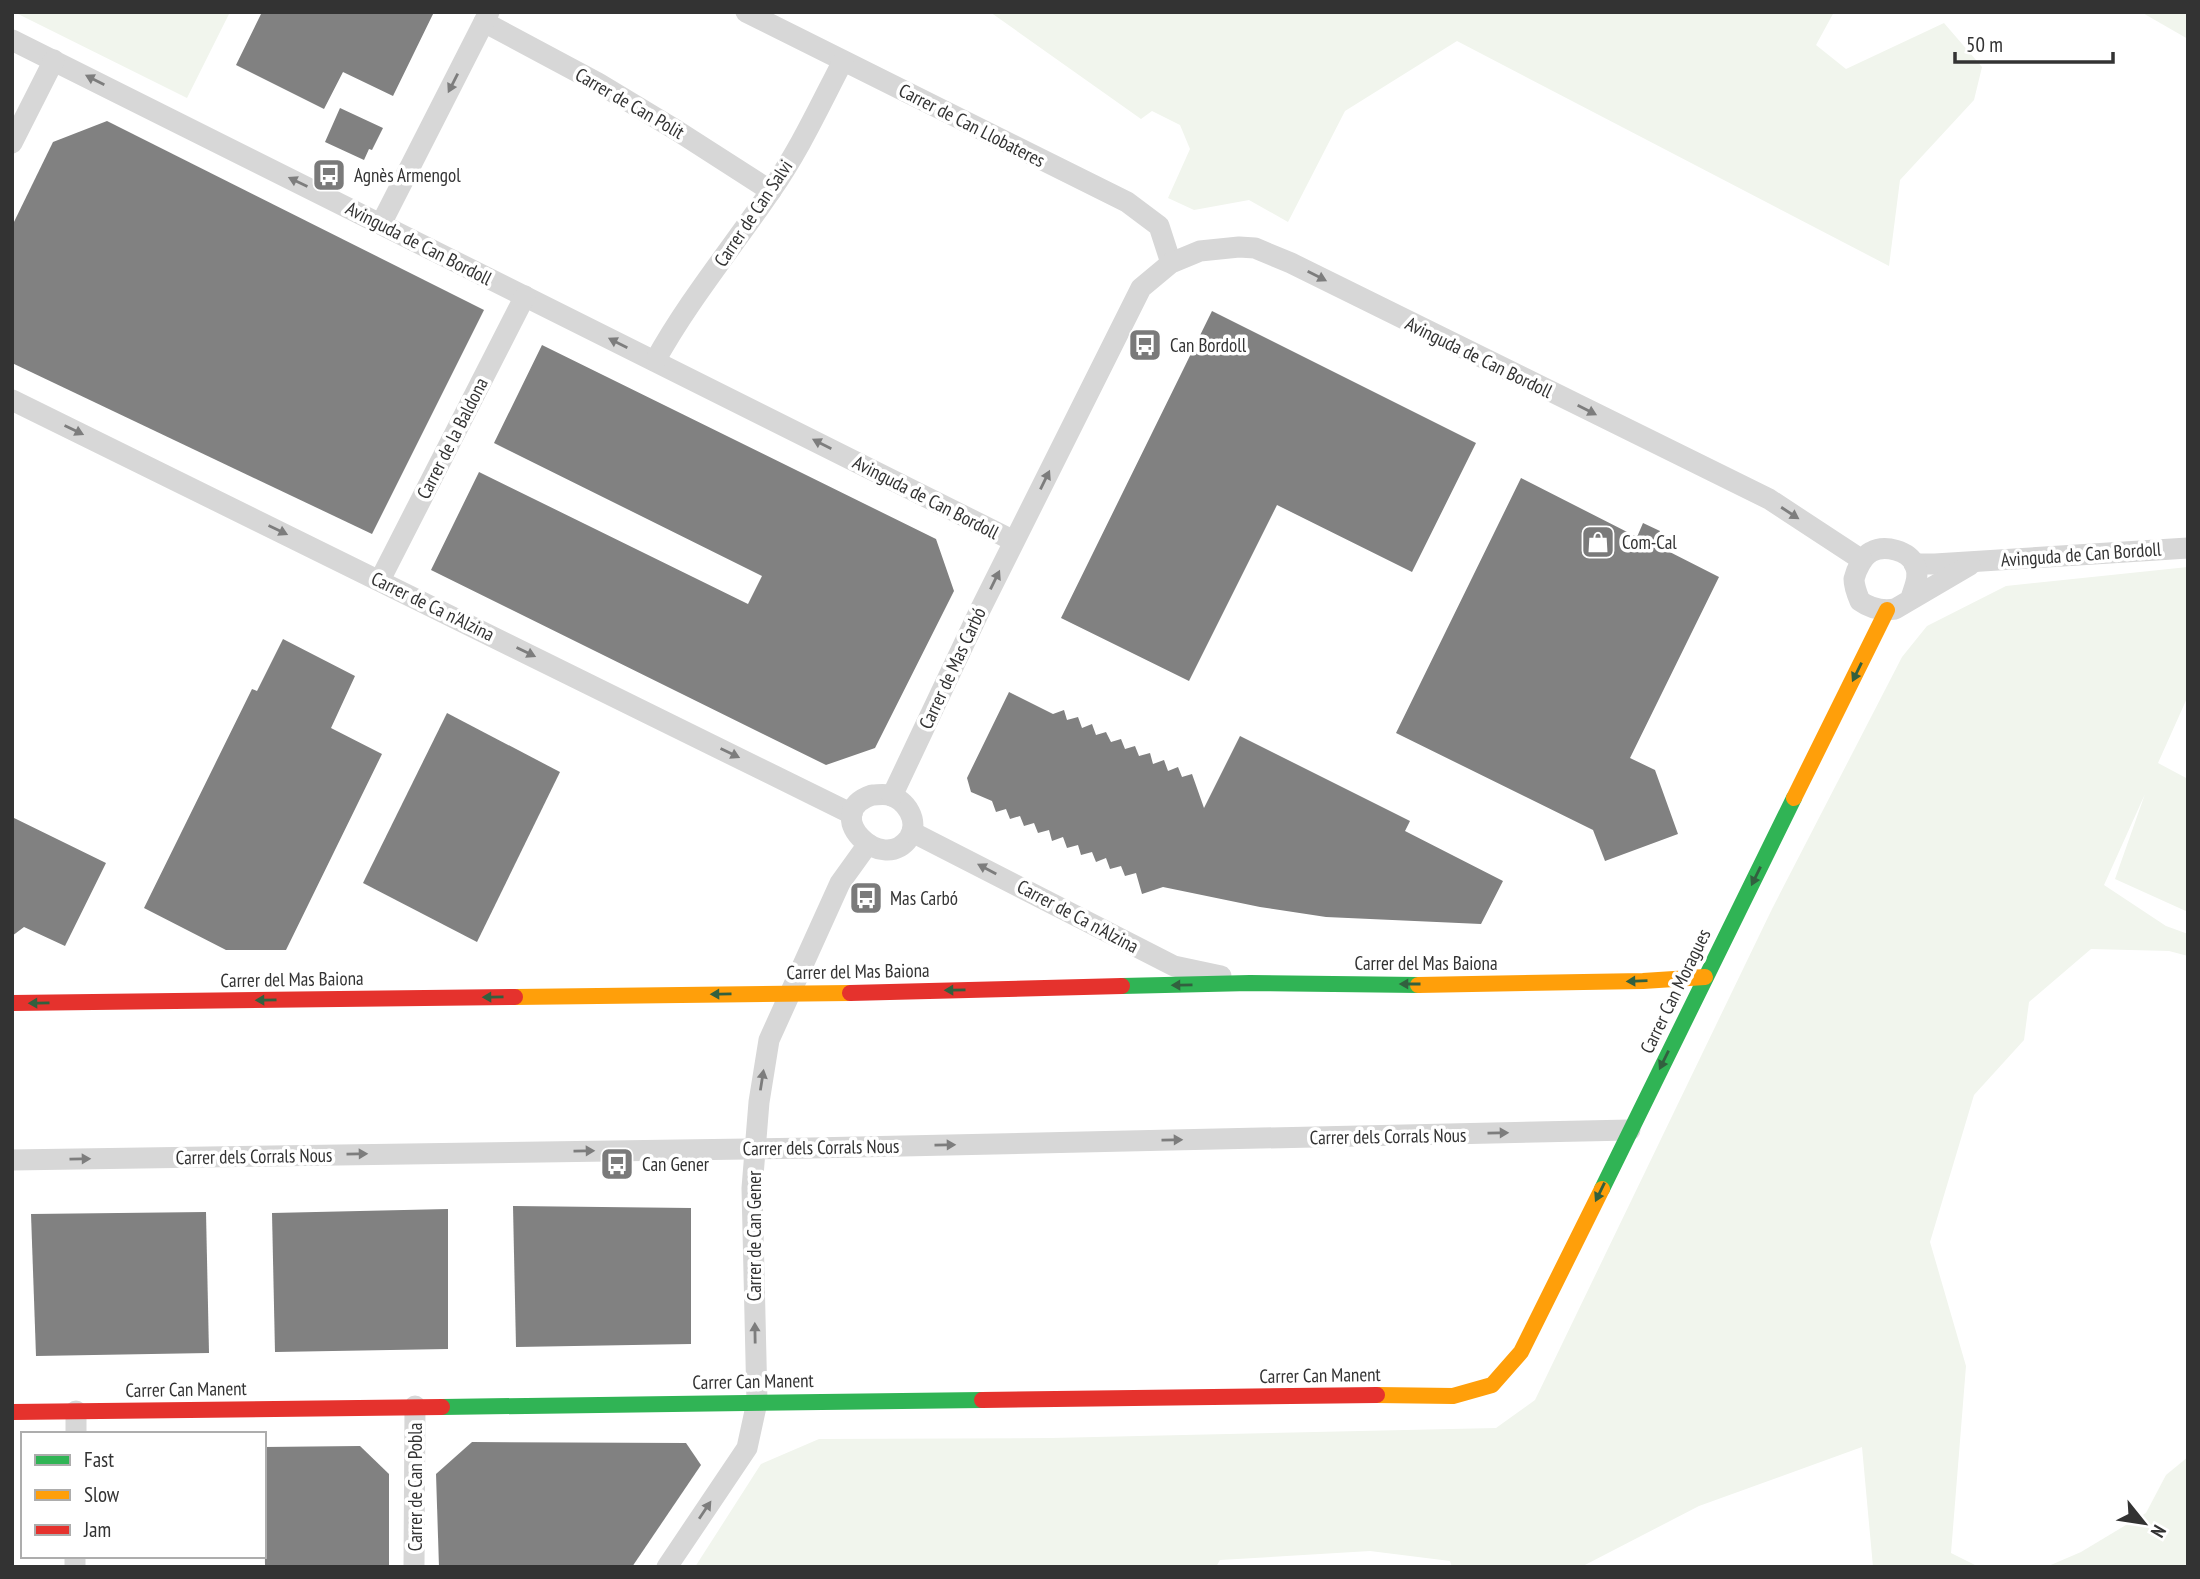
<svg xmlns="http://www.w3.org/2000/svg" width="2200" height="1579" font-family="'PT Sans Narrow',sans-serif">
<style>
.green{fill:#f1f5ed}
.building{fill:#818181}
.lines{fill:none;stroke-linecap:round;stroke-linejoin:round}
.street{stroke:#d7d7d7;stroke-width:21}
.fast{stroke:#30b455;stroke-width:16}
.slow{stroke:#ff9f0a;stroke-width:16}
.jam{stroke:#e5322d;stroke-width:16}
.oneway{fill:#7d7d7d}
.oneway2{fill:#32603f}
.labels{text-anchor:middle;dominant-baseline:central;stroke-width:7;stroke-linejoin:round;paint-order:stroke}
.street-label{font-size:19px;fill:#333;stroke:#fff}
.poi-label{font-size:19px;fill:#333;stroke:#fff;text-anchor:start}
</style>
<rect width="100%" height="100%" fill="#fff"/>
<!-- green -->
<g class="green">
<path d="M14,12h216l-43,86z"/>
<path d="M990,12h844l-18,33 30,24 98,-46 38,44 -8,33 -74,80 -11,86 -432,-225 -112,70 -57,111 -39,-22 -55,10 -26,-12 22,-49 -10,-24 -28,-14 -11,8z"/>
<path d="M2141,12h47v27z"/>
<path d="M2188,567v129l-30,67 30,16v133l-73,-33 30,-85 -41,91 62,41 22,8v22l-19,-5 -78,-2 -62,53 -5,38 -50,55 -44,147 36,124 -15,187 28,14h-106l-11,-120 -163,59 -118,61h-129l-2,-6 -80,-10 -150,9 -4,7h-521l66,-103 58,-25 232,-1 445,-10 39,-28 237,-491 130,-252 25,-31 79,-40z"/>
<path d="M2188,1457v110h-142l35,-15 65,-39 20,-38z"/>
</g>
<!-- building -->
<g class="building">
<path d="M262,12h172l-41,84 -50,-24 -19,37 -88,-44z"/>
<path d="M340,108l43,20 -11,22 -3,-1 -5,11 -39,-18z"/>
<path d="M107,121l377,189 -112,224 -360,-171v-137l41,-84z"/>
<path d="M1212,311l264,132 -64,129 -135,-67 -88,176 -128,-63z"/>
<path d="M542,345l394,194 18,52 -79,157 -49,17 -395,-195 48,-98 269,132 14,-28 -268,-133z"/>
<path d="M1521,478l116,59 6,-14 17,8 -6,13 65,33 -89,181 25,12 23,64 -73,27 -12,-31 -197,-97z"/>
<path d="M283,639l72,37 -24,52 51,26 -96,196h-60l-82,-42 108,-219 5,2z"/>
<path d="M1009,692l44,22 11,-4 3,10 11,-3 4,11 10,-4 4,11 10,-3 5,10 10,-3 4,10 10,-3 4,10 11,-3 3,11 11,-4 4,11 10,-4 4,10 10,-3 12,34 36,-72 170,85 -5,10 98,50 -22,43 -155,-7 -66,-10 -97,-20 -21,7 -6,-21 -11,3 -4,-10 -11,3 -4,-11 -10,4 -4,-10 -11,3 -3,-10 -11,3 -4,-11 -11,4 -3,-11 -11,3 -4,-10 -10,3 -4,-10 -10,3 -4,-10 -10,3 -4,-11 -21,-9 -4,-14z"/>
<path d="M447,713l113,59 -83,170 -114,-59z"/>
<path d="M12,817l94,46 -41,83 -41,-19 -12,9z"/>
<path d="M513,1206l178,2v136l-175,3z"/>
<path d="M448,1209v140l-173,3 -3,-139z"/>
<path d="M206,1212l3,141 -173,3 -5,-142z"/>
<path d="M472,1442l214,1 15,22 -69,102h-193l-3,-93z"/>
<path d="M360,1446l29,28v93h-124l-1,-120z"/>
</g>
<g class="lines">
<!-- street -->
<g class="street">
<path d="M746,12l381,190 32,24 12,37"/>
<path d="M484,22l114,61 78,47 95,61"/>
<path d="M12,40l1002,501"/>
<path d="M12,143l42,-83"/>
<path d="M381,224l108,-212"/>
<path d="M655,361c33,-60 77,-113 115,-169 29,-41 50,-87 73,-131"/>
<path d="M12,400l840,414"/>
<path d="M1914,564h21l253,-16"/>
<path d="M380,580l145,-284"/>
<path d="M1911,598c3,-11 9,-21 4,-33 -6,-14 -30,-21 -44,-13 -8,4 -15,18 -17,27 0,8 3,15 6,22 11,8 22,10 35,8l75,-44"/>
<path d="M872,795c5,0 11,-1 16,0 18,4 32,26 21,43 -27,38 -90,-25 -37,-43z"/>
<path d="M892,796l88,-186 161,-322 30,-25 29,-12 39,-4 16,1 36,15 478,236 93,61"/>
<path d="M912,832l262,134 47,10"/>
<path d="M12,1160l799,-12 819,-18"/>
<path d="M76,1434v-23"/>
<path d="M75,1567v-11"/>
<path d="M414,1567l1,-161"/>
<path d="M667,1567l80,-119 10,-46 -5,-214 7,-86 10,-62 71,-157 28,-39"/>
</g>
<!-- fast -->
<g class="fast">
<path d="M1122,986l128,-3 168,2"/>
<path d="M1602,1189l192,-391"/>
<path d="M442,1407l540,-7"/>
</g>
<!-- slow -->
<g class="slow">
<path d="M1794,798l93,-188"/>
<path d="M1418,985l225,-4 62,-4"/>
<path d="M515,997l335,-4"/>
<path d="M1377,1395l76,1 39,-11 29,-33 81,-163"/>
</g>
<!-- jam -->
<g class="jam">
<path d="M850,993l272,-7"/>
<path d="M12,1003l503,-6"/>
<path d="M982,1400l395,-5"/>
<path d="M12,1412l430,-5"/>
</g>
</g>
<!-- one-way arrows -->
<defs><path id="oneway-solid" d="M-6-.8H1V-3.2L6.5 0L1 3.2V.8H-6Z" transform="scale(1.75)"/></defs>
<g class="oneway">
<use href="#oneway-solid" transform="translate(95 80) rotate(-153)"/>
<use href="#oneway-solid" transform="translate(453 83) rotate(117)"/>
<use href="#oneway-solid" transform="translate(298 182) rotate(-154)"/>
<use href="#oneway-solid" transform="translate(1317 276) rotate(27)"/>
<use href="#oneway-solid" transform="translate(618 343) rotate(-153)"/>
<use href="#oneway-solid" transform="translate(1587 410) rotate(27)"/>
<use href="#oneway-solid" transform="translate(74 430) rotate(26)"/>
<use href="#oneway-solid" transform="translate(822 444) rotate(-153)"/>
<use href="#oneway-solid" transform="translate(1045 480) rotate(-64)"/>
<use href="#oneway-solid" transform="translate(1790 513) rotate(33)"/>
<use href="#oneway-solid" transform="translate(278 530) rotate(26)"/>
<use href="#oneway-solid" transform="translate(995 580) rotate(-64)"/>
<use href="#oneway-solid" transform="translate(526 652) rotate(26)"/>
<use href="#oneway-solid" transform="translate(730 753) rotate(26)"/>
<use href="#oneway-solid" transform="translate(987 869) rotate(-152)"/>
<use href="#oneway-solid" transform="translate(762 1080) rotate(-81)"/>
<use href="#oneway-solid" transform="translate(1498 1133) rotate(-1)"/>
<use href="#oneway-solid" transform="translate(1172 1140) rotate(-1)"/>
<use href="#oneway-solid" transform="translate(945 1145) rotate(-1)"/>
<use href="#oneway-solid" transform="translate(584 1151) rotate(-1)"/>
<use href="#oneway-solid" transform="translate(357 1154) rotate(-1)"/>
<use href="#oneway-solid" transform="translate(80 1159) rotate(-1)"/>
<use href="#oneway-solid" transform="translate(755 1333) rotate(-91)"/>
<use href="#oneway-solid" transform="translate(705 1510) rotate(-56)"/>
</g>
<g class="oneway2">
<use href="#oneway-solid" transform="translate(1857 672) rotate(116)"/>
<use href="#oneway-solid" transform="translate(1756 876) rotate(116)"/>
<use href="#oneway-solid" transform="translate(1637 981) rotate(178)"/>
<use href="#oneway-solid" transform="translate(1410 984) rotate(-180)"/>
<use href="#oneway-solid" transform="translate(1182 985) rotate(179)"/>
<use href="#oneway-solid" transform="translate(955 990) rotate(179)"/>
<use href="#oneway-solid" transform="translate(721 994) rotate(179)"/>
<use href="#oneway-solid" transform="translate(493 997) rotate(179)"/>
<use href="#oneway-solid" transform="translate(266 1000) rotate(179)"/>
<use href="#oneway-solid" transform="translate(39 1003) rotate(179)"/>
<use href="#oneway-solid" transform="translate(1664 1060) rotate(116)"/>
<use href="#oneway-solid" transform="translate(1600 1192) rotate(116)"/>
</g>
<!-- icons -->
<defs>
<symbol id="bus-square" viewBox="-11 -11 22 22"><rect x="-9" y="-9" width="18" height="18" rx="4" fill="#7a7a7a" stroke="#fff"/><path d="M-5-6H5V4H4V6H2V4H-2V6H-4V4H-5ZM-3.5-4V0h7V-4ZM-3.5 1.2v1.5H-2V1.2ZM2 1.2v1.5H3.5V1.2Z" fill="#fff"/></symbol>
<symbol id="shop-square" viewBox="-11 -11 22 22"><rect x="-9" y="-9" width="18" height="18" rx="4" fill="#7a7a7a" stroke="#fff"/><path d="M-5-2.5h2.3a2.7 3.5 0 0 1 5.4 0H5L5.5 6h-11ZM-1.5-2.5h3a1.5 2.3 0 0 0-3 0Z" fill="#fff"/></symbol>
</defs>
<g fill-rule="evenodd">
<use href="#bus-square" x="310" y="156" width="38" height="38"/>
<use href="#bus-square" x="1126" y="326" width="38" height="38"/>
<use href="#shop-square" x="1579" y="523" width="38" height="38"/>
<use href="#bus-square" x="847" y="879" width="38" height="38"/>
<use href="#bus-square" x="598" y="1145" width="38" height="38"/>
</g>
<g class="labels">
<!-- street labels -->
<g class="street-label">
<text transform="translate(630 103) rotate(30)">Carrer de Can Polit</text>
<text transform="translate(972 125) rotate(27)">Carrer de Can Llobateres</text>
<text transform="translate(753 213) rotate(-56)">Carrer de Can Salvi</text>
<text transform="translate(419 243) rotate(27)">Avinguda de Can Bordoll</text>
<text transform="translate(1479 357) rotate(26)">Avinguda de Can Bordoll</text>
<text transform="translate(452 438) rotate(-63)">Carrer de la Baldona</text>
<text transform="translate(926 497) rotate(27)">Avinguda de Can Bordoll</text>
<text transform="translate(2081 554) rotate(-4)">Avinguda de Can Bordoll</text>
<text transform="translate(433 606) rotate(26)">Carrer de Ca n'Alzina</text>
<text transform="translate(952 668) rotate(-65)">Carrer de Mas Carbó</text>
<text transform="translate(1078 916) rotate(28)">Carrer de Ca n'Alzina</text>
<text x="1426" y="963">Carrer del Mas Baiona</text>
<text transform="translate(858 971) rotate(-1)">Carrer del Mas Baiona</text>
<text transform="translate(292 979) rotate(-1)">Carrer del Mas Baiona</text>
<text transform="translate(1675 991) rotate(-64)">Carrer Can Moragues</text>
<text transform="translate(1388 1136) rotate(-1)">Carrer dels Corrals Nous</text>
<text transform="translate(821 1147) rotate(-1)">Carrer dels Corrals Nous</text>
<text transform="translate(254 1156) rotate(-1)">Carrer dels Corrals Nous</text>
<text transform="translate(754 1236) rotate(-90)">Carrer de Can Gener</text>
<text transform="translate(1320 1375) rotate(-1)">Carrer Can Manent</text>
<text transform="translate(753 1381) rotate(-1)">Carrer Can Manent</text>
<text transform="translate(186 1389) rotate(-1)">Carrer Can Manent</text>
<text transform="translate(415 1487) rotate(-90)">Carrer de Can Pobla</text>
</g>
<!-- poi labels -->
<g class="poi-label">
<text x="354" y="175">Agnès Armengol</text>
<text x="1170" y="345">Can Bordoll</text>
<text x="1622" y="542">Com-Cal</text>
<text x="890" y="898">Mas Carbó</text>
<text x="642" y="1164">Can Gener</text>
</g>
</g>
<!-- border -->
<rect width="2200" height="1579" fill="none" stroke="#333333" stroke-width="28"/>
<!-- legend -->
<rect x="21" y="1432" width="245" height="126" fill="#ffffff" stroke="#adadad" stroke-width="2"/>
<rect x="35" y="1455" width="35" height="10" fill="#30b455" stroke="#adadad" stroke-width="2"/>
<text x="84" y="1467" font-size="21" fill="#333333">Fast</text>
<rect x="35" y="1490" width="35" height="10" fill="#ff9f0a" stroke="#adadad" stroke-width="2"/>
<text x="84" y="1502" font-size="21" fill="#333333">Slow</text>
<rect x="35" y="1525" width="35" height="10" fill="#e5322d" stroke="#adadad" stroke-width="2"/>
<text x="84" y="1537" font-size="21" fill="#333333">Jam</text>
<!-- north arrow -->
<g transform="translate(2144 1523) rotate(120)" stroke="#ffffff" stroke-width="5" paint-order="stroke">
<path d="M0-5L12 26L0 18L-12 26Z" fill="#333333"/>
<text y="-10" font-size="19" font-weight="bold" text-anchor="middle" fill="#333333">N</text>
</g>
<!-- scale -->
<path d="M1955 52v10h158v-10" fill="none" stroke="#333333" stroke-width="3.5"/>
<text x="1966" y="52" font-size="21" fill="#333333" stroke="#ffffff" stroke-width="5" paint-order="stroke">50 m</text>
</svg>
